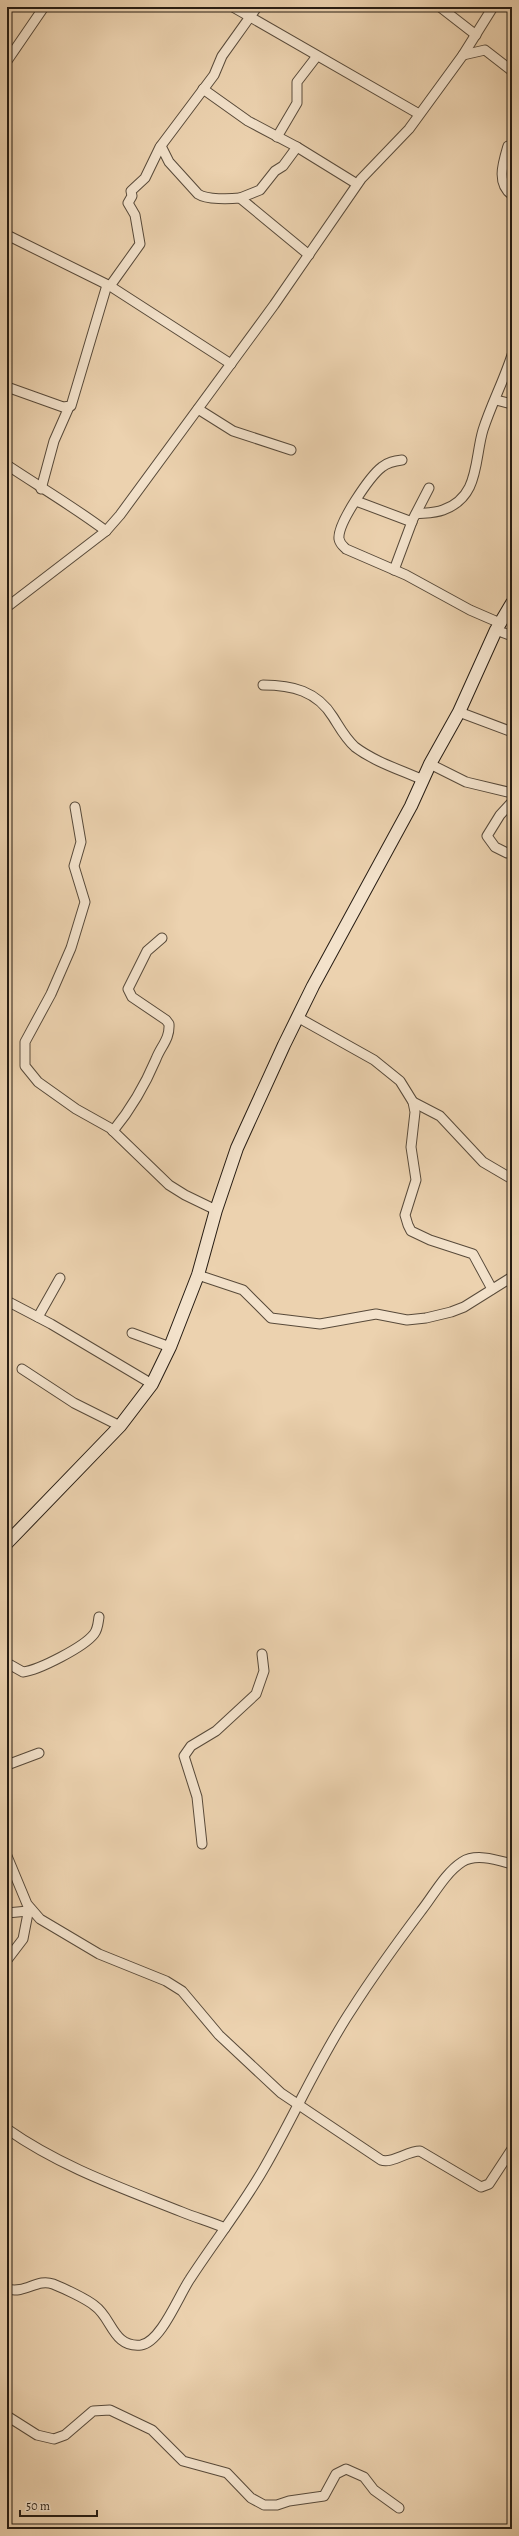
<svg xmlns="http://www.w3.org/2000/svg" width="519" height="2536" font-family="Alegreya,serif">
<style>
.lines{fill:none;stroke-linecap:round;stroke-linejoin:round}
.street-casing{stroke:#584a3a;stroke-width:11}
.secondary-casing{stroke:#261c13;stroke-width:14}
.street{stroke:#f3e2cb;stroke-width:9}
.secondary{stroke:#f3e2cb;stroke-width:12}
</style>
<rect width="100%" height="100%" fill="#ecd2af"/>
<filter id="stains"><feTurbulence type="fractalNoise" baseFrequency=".005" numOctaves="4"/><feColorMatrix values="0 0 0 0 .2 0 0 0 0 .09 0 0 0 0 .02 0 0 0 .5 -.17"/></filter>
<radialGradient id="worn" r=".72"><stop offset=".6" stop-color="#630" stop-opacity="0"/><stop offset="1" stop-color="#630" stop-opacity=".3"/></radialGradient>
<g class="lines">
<defs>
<g id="street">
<path d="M233,7l186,107"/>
<path d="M440,7l36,28"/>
<path d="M463,55l22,-5 27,21"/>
<path d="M7,61l37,-54"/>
<path d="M203,89l45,32 49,26 60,37"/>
<path d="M277,137l20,-34v-21l20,-26"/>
<path d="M161,146l8,16 29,32c9,6 32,5 42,4l69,57"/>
<path d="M508,146c-5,17 -12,37 4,49"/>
<path d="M240,198l20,-8 15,-19 8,-5 14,-19"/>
<path d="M7,235l103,51 121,78"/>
<path d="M110,286l30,-42 -5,-29 -7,-12 4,-7 -1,-5 14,-13 15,-31 54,-72 8,-19 35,-49"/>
<path d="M7,387l56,20 8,-1 36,-121"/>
<path d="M496,400l16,4"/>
<path d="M198,409l35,22 58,19"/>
<path d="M402,460c-8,1 -14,2 -20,7 -12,9 -45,57 -43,72 1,5 4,7 7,10l60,26 64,35 30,13"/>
<path d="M7,465c33,22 67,42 99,66"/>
<path d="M41,489l13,-48 15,-34"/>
<path d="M356,501l56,21"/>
<path d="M416,514c8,-1 19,-1 27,-4 37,-13 31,-50 40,-80 8,-25 21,-50 29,-75"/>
<path d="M394,570l19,-51 16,-31"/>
<path d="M7,607l99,-76 14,-16 154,-210 87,-126 48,-50 54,-74 30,-48"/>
<path d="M496,630l16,6"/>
<path d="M263,685c29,0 54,6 70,32 7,11 12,21 22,30 20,15 46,23 68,33"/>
<path d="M459,712l53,20"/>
<path d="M430,764l36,18 46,11"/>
<path d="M75,807l6,35 -7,24 11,36 -14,46 -20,46 -26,48v24l13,16 38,27 34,19 59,57 16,10 31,15"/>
<path d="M507,853l-12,-6 -8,-11 13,-21 12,-13"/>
<path d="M299,1018l75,42 26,21 13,21 2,10 -4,35 5,33 -11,35 3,10 3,6 19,9 43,14 19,35"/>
<path d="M413,1102l27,14 43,46 29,17"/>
<path d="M113,1131c18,-22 32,-46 43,-72 5,-13 14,-20 13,-35l-3,-4 -34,-23 -4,-8 19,-38 15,-13"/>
<path d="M198,1275l45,15 28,28 49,6 56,-10 31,6 19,-2 25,-6 13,-5 48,-30"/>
<path d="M7,1301l44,23 101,60"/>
<path d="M38,1317l22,-39"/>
<path d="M132,1333l38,14"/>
<path d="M22,1369l52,34 46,23"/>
<path d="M7,1663l16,9c16,-2 61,-25 71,-38 4,-5 4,-11 5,-17"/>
<path d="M7,1765l32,-12"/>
<path d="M202,1844l-5,-47 -13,-41 7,-10 25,-15 40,-37 8,-23 -2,-17"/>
<path d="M7,1856l20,48 13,15 59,35 67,27 16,10 37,44 62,58 100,67c11,4 26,-9 39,-9l61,36 8,-3 23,-35"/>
<path d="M7,1913l21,-2"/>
<path d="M7,1960l16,-21 6,-31"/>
<path d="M7,2129c54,38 115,59 175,83 15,6 29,10 43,16"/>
<path d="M7,2289c19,5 30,-11 46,-5 10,4 34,15 42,22 17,12 18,42 46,39 20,-3 38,-50 49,-66 24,-37 51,-71 73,-109 31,-53 55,-110 89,-161 21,-33 45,-66 69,-98 12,-15 24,-38 41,-49 14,-9 35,-2 50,2"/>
<path d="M7,2416l30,19 17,4 11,-4 28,-24 17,-1 42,20 31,31 44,12 24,25 13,7h13l12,-4 35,-5 12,-22 10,-5 18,8 10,13 25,18"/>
</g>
<path id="secondary" d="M7,1543l113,-117 32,-42 18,-37 28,-72 18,-65 21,-62 47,-103 29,-59 98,-180 19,-42 29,-52 37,-82 16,-27"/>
</defs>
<!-- street casing -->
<use href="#street" class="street-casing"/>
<!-- secondary casing -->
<use href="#secondary" class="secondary-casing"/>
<!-- street -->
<use href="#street" class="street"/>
<!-- secondary -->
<use href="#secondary" class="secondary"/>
</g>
<!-- margin -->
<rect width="519" height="2536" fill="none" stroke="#ecd2af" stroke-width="24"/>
<rect x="8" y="8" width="503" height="2520" fill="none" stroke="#261c13" stroke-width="2"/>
<rect x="12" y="12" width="495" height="2512" fill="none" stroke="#261c13"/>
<!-- scale -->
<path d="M20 2510v6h77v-6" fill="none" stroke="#261c13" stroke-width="2"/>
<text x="26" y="2510" font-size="12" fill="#261c13" stroke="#f3e2cb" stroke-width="3" paint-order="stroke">50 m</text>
<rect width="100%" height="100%" filter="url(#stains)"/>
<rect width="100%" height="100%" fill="url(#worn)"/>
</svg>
